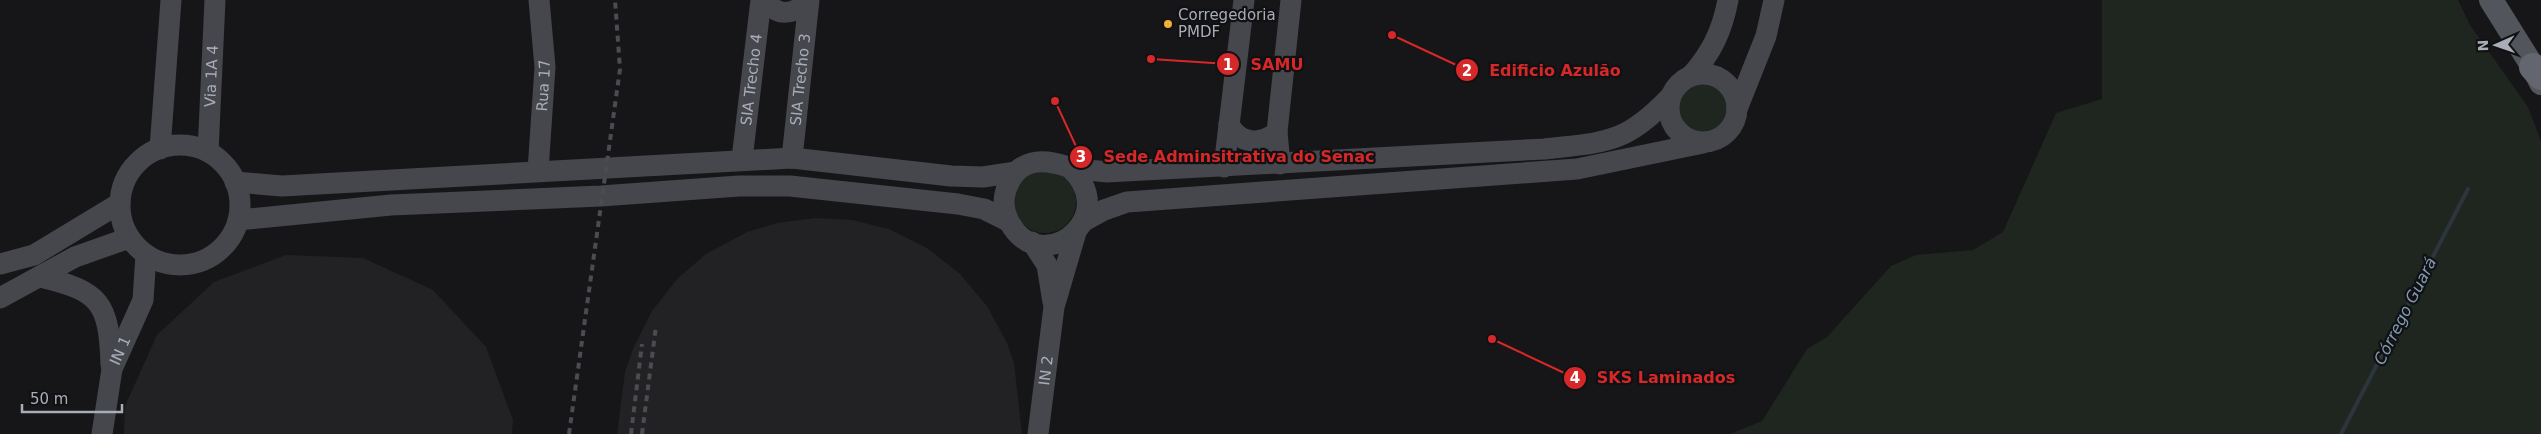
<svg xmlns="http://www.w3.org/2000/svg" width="2541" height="434" font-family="'DejaVu Sans',sans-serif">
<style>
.built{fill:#222225}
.green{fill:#1e261f}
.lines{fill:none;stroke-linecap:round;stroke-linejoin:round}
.stream{stroke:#2c353c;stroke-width:4}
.secondary{stroke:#45474d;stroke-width:21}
.primary{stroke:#53555c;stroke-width:24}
.highway{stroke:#63666e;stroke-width:28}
.rail{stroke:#4a4c52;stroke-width:4;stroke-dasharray:6 5;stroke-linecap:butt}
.poi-dot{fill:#f2b134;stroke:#111113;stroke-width:2}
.labels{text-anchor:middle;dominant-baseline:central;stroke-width:4.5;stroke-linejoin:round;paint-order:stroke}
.poi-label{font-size:15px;fill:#a8adb8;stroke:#111113;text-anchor:start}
.street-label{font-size:15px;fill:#a8adb8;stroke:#111113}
.water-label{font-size:16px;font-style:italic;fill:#7f9bb3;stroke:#111113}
.leader{fill:none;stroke:#d62828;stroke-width:2}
.callout-dot{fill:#d62828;stroke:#111113;stroke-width:2}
.mark-label{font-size:15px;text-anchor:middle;font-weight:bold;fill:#fff}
.callout-label{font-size:16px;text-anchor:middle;font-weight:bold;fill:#d62828;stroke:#111113;stroke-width:4.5;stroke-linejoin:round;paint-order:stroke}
</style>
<rect width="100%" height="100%" fill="#161618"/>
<!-- built -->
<g class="built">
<path d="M815,218l37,2 37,9 38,19 33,26 27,32 20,37 7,20 8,71h-405l8,-62 8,-23 19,-38 26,-33 28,-24 41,-22 30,-9z"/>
<path d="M286,255l77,3 70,32 53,57 27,73 -1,14h-388l1,-28 32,-71 57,-53z"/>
</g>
<!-- green -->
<g class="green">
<path d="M2102,0h356l12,25 58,82 13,34v293h-811l32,-13 45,-72 20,-12 64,-71 25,-11 57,-5 30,-18 53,-119 46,-14z"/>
<circle cx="1703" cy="109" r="25"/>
<circle cx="1045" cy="202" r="31"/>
</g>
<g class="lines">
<!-- stream -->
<path class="stream" d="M2341,434l127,-245"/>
<!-- secondary -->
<g class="secondary">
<path d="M765,0c13,18 27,14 43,3"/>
<circle cx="1703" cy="108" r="34"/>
<path d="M1691,76c21,-24 31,-45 37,-76"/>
<path d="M1737,109l29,-73 8,-36"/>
<path d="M1229,124c11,21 31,21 48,8"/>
<circle cx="180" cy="205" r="60"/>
<path d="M160,149l11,-149"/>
<path id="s1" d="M208,152l7,-152"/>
<path id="s2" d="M792,158l17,-158"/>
<path id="s3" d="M742,159l19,-159"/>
<path d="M1280,164l-3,-32 14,-132"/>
<path d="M1069,167c52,47 -19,105 -53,65 -10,-12 -15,-27 -10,-42 11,-32 36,-32 62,-23 12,3 26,3 38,5l439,-23c61,-7 80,-5 124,-51"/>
<path d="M1224,167l20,-167"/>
<path id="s4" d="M538,171l7,-104 -6,-67"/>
<path d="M235,182l47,4 510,-28 159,18 32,1 33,-5"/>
<path d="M238,220l153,-15 210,-9 138,-10h51l168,18 26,5 24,12"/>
<path d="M1084,221l20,-11 23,-8 450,-33 126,-26"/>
<path d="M1032,242l15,23 6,37"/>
<path d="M0,264l34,-9 86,-52"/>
<path d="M40,277c61,14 69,26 71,88"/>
<path d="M0,298l75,-41 54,-19"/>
<path id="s5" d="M102,434l10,-65 31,-69 3,-45"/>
<path id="s6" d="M1038,434l16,-127 22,-75"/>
</g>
<!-- primary -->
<path class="primary" d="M2491,0l42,67 8,16"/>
<!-- highway -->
<path class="highway" d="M2533,67l8,9"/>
<!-- rail -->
<g class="rail">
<path d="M569,434l51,-365 -5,-69"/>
<path d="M631,434l11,-90"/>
<path d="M642,434l14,-108"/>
</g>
</g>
<!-- markers -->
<circle class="poi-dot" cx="1168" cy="24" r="5"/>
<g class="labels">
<!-- poi labels -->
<g class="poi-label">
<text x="1178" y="15">Corregedoria<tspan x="1178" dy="17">PMDF</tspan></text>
</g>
<!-- street labels -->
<g class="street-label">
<text stroke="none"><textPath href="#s1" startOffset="76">Via 1A 4</textPath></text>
<text stroke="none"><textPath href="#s2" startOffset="79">SIA Trecho 3</textPath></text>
<text stroke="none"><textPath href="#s3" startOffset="80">SIA Trecho 4</textPath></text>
<text stroke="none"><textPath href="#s4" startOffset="86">Rua 17</textPath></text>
<text stroke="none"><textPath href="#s5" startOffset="86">IN 1</textPath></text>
<text stroke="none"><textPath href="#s6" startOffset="64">IN 2</textPath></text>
</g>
<!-- water labels -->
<g class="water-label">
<text transform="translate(2405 311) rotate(-63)">Córrego Guará</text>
</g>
</g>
<!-- callouts -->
<path class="leader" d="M1151 59L1228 64M1392 35L1467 70M1055 101L1081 157M1492 339L1575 378"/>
<g class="callout-dot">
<circle cx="1151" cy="59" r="5"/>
<circle cx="1392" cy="35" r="5"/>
<circle cx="1055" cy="101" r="5"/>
<circle cx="1492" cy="339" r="5"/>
<circle cx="1228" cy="64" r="12"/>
<circle cx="1467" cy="70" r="12"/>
<circle cx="1081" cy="157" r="12"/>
<circle cx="1575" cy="378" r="12"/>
</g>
<g class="mark-label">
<text x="1228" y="70">1</text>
<text x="1467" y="76">2</text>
<text x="1081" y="162">3</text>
<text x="1575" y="383">4</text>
</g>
<g class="callout-label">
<text x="1277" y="70">SAMU</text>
<text x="1555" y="76">Edificio Azulão</text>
<text x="1239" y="162">Sede Adminsitrativa do Senac</text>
<text x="1666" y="383">SKS Laminados</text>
</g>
<!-- north arrow -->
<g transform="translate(2496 45) rotate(268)" stroke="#111113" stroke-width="4" paint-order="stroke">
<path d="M0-4L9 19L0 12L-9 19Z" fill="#a8adb8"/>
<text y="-8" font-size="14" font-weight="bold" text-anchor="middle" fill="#a8adb8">N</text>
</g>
<!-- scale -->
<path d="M22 404v8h100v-8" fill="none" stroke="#a8adb8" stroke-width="2.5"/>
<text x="30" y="404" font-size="15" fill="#a8adb8" stroke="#111113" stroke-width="4" paint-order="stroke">50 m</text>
</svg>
